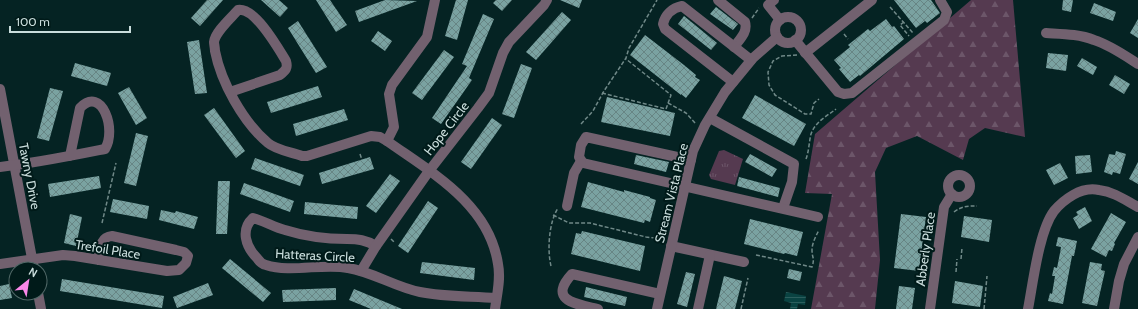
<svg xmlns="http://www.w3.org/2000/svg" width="1138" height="309" font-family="Cabin,sans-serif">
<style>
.grass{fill:url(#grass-tufts)}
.forest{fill:url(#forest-firs)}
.water{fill:url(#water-rules)}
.building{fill:url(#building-cross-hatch)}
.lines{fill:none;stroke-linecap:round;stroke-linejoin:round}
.path{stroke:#708988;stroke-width:1.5;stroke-dasharray:4 2;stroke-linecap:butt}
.minor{stroke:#72616f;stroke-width:10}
.labels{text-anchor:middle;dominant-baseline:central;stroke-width:4;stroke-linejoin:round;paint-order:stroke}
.street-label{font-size:13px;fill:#c9dddc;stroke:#001a19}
</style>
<defs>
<pattern id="grass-tufts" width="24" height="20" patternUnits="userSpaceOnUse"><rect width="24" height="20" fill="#553a50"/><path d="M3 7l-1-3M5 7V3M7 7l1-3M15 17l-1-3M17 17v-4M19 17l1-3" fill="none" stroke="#6c5669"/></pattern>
<pattern id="forest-firs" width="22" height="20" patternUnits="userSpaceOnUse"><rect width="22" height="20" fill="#553a50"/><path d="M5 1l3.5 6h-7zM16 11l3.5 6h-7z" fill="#6c5669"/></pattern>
<pattern id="water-rules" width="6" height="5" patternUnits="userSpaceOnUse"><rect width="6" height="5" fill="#0a4342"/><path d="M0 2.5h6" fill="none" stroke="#2c5e5d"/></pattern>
<pattern id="building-cross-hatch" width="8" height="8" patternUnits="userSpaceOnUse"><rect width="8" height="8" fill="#7aa2a1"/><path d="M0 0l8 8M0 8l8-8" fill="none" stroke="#678584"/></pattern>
</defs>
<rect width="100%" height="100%" fill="#052323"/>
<!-- grass -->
<path class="grass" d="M724,150l19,9 -8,26 -24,-6 -2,-4 10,-24z"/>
<!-- forest -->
<path class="forest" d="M971,0h42l12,137 -40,-9 -16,11 -6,21 -46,-24 -31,12 -11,24 5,88 -5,49h-64l21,-115 -27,-1 10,-59z"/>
<!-- water -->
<path class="water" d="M786,292l20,4 -1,9 -7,-1 -1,5h-7l1,-6 -7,-2z"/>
<!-- building -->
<g class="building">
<path d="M207,0h16l-23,26 -9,-8z"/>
<path d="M261,0h18l9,8 -8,9z"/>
<path d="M316,0h14l17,25 -11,7z"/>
<path d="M385,0l32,1 -58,21 -4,-11z"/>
<path d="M456,0h12l-11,40 -12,-4z"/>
<path d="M496,0h16l-10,11 -9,-8z"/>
<path d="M560,0h22l-3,8z"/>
<path d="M894,0h37l9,13 -13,10 -2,-2 -9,7z"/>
<path d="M1063,0h10l-2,12 -9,-2z"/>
<path d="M1094,3l22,9 -3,9 -23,-8z"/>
<path d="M716,7l22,17 -5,6 -23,-16z"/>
<path d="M562,12l9,8 -35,40 -10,-8z"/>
<path d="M483,14l11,5 -25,59 3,2 -31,44 -9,-6 35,-52 -5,-2z"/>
<path d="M684,16l33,27 -6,7 -33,-26z"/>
<path d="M886,19l6,8 2,-1 10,13 -44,37 -1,-1 -9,7 -11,-13 2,-1 -7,-8 16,-13 -2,-2 20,-16 2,2z"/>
<path d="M1138,19v19l-8,-5z"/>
<path d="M298,21l29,46 -11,6 -28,-45z"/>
<path d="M378,31l14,10 -7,10 -14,-10z"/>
<path d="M645,35l39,30 12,10 -1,2 5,3 -14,18 -5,-4v1l-51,-40z"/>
<path d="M199,40l8,53 -12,1 -8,-52z"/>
<path d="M444,50l10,7 -32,43 -10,-7z"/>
<path d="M1048,53l20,2 -2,16 -20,-3z"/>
<path d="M1082,58l15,9 -4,8 -16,-9z"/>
<path d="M75,63l36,10 -4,13 -36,-10z"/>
<path d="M521,64l11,4 -18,50 -12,-4z"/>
<path d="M1115,75l15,9 -6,10 -15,-9z"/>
<path d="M318,86l4,11 -51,16 -4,-11z"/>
<path d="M129,87l18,31 -11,7 -18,-32z"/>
<path d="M50,88l13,3 -14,50 -12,-3z"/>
<path d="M755,95l51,29 -12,22 -52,-28z"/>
<path d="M607,97l68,16 -5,23 -69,-14z"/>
<path d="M214,108l31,43 -9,7 -32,-43z"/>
<path d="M344,109l4,11 -52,16 -3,-12z"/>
<path d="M492,118l10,7 -31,44 -10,-7z"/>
<path d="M136,133l12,3 -12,50 -12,-3z"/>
<path d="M1116,151l10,3 -6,20 -7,-2 -1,3 -8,-3 5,-18 6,1z"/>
<path d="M750,154l27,15 -5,8 -27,-15z"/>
<path d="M636,155l33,7 -3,10 -32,-8z"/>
<path d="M1090,155l2,17 -16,2 -1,-18z"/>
<path d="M370,157l4,12 -52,15 -3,-11z"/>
<path d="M255,158l49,17 -4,11 -49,-17z"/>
<path d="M1138,162v22l-9,-5z"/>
<path d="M1060,163l8,15 -14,7 -8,-15z"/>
<path d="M390,174l10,7 -24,32 -10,-7z"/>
<path d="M99,176l2,12 -51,9 -2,-13z"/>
<path d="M739,177l41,11 -2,9 -41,-11z"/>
<path d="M218,181h12l-3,53h-11z"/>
<path d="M588,182l36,10v-2l26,7v1l6,2 -6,22 -5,-2 -1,3 -63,-16z"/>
<path d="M244,183l50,18 -4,11 -50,-18z"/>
<path d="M113,199l36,7 -2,13 -37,-7z"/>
<path d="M428,201l10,7 -30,45 -10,-7z"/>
<path d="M305,202l53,5 -1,12 -53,-5z"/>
<path d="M1085,207l7,14 -13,8 -6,-11 5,-3 -2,-3z"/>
<path d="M161,210l14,3 1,-2 22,6 -4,12 -35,-9z"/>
<path d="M1111,213l15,9 -12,21 1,1 -3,7 -3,-1 -3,7 -15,-8z"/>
<path d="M70,214l12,3 -6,29 -12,-3z"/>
<path d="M901,214l25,3 -7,54 -25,-3z"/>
<path d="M964,216l28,4 -3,22 -28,-5z"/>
<path d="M750,219l53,13 -6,24 -12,-3 -1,1 -40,-10z"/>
<path d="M582,231l63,15 -5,25 -69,-17 5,-21 5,1z"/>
<path d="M1058,237l19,4 -3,15h-2l-9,48 -15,-3 2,-8 2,1 3,-18h-3l2,-9 3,1 3,-15 1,-6 -5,-1z"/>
<path d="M230,259l41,34 -8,9 -41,-34z"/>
<path d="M422,262l53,6 -1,12 -54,-7z"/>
<path d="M1090,262l12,2 -1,6 4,1 -8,35 -15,-3z"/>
<path d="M789,269l13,3 -2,9 -13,-3z"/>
<path d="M686,272l9,2 -8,33 -10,-3z"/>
<path d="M724,276l18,5 -7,28h-19z"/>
<path d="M62,279l102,17 -2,12 -102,-17z"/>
<path d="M955,281l28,5 -3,21 -28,-4z"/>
<path d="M208,283l5,12 -36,13 -4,-11z"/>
<path d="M9,284l3,14 -12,2v-14z"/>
<path d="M899,286l16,2 -3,21h-16z"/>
<path d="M586,287l41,10 -2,9 -41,-9z"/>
<path d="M336,288v12l-53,2 -1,-12z"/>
<path d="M354,289l48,20h-31l-22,-9z"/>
</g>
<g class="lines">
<!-- path -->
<g class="path">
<path d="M890,7l23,26"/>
<path d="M752,18l7,-10"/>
<path d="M904,22l-4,3 9,11"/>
<path d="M844,34l4,5"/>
<path d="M797,55l-15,1 -9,5 -5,11 1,13 6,10 30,19h6l3,-11 5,-4"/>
<path d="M602,93l64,16 5,-14 -45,-36"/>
<path d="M668,103l18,10 10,11"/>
<path d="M581,124l12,-13 11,-20 22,-33 3,-10 28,-48"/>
<path d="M360,154l2,6"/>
<path d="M806,159c3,-8 3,-17 5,-25 4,-12 16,-18 25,-25"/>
<path d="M954,212c8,-6 13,-6 23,-6"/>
<path d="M553,215l16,8h21l56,14 17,2"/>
<path d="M102,223l14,-60"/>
<path d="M391,239l4,4"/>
<path d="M756,255l56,12c3,-9 0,-9 0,-17 0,-7 4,-14 7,-20"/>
<path d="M961,259l1,-11"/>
<path d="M551,266c-4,-16 -2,-44 7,-58"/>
<path d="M956,272l1,-13"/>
<path d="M741,309l7,-31"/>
<path d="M984,309l3,-33"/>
</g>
<!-- minor -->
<g class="minor">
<path d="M718,0l27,22c3,10 -5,17 -11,25"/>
<path d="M774,0l-6,5 12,15"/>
<circle cx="788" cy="30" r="13"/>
<path d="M1046,33c16,1 33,1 48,7 16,5 30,15 44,24"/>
<path d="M795,40l43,52 6,2 8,-1 92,-73 3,-8 -7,-12"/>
<path d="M805,53l67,-53"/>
<path d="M733,82l-68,-53 -2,-5c2,-9 9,-16 19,-18l69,54"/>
<path d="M0,89l34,180"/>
<path d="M230,92l50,-17c6,-5 8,-7 6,-14 -8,-13 -31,-54 -48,-51 -7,8 -23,22 -24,32 0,2 1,6 1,9 6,31 28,71 53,92 8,7 23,9 34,13h5l64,-20 9,1 7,4c45,32 102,63 111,123 3,15 -1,30 -3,45"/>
<path d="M710,118l84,46 -2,18 -9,26"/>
<path d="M387,141l7,-14 -5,-33 3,-9 35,-48 8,-37"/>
<path d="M691,160l-105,-23 -5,8 -2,12 4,6 235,54"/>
<path d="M0,167c36,-4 70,-11 105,-18 12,-19 -3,-64 -25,-41l-10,48"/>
<circle cx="959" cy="186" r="11"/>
<path d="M567,206l7,-33 7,-12"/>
<path d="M376,246c-10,-6 -18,-7 -29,-7 -21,0 -43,-3 -62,-9 -12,-3 -20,-9 -32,-12 -13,12 -7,29 4,40 2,3 5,6 9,7 24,8 58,-2 82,3 25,4 47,19 72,24 25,5 51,4 76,6"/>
<path d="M671,246l73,16"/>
<path d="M0,264l63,-9 12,1 92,15 12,-1 7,-7 2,-7 -4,-4 -8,-2 -64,-14c-12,1 -12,13 -14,24"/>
<path d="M361,271l15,-25 53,-75 49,-63 11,-15 14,-40 6,-11 35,-37 3,-5"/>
<path d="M38,293l3,16"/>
<path d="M598,309c-21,-5 -51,-8 -26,-35l88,20"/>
<path d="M657,309l36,-158 12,-26 20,-33 28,-34 24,-21"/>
<path d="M698,309l12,-54"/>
<path d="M930,309l14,-102 8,-13"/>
<path d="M1028,309c5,-26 11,-78 26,-98 5,-6 12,-12 19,-16 7,-4 17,-7 26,-5 15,2 26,10 39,17"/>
<path d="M1114,309l5,-28 5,-17 14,-27"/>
</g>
</g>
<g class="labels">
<!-- street labels -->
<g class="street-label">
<text transform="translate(446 128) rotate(-52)">Hope Circle</text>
<text transform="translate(30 176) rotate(79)">Tawny Drive</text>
<text transform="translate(671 193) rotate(-76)">Stream Vista Place</text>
<text transform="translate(108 249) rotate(9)">Trefoil Place</text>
<text transform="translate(925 249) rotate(-82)">Abberly Place</text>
<text transform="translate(315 255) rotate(3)">Hatteras Circle</text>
</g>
</g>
<!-- north arrow -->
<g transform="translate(28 281) rotate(30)"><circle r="19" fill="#001a19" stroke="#506867"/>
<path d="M0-3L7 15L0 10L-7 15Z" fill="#f987e8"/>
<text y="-6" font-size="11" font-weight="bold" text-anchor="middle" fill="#c9dddc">N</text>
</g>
<!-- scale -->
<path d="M10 26v6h120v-6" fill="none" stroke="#c9dddc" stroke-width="2"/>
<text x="16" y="26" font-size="12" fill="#c9dddc" stroke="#001a19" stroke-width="3" paint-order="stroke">100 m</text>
</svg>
